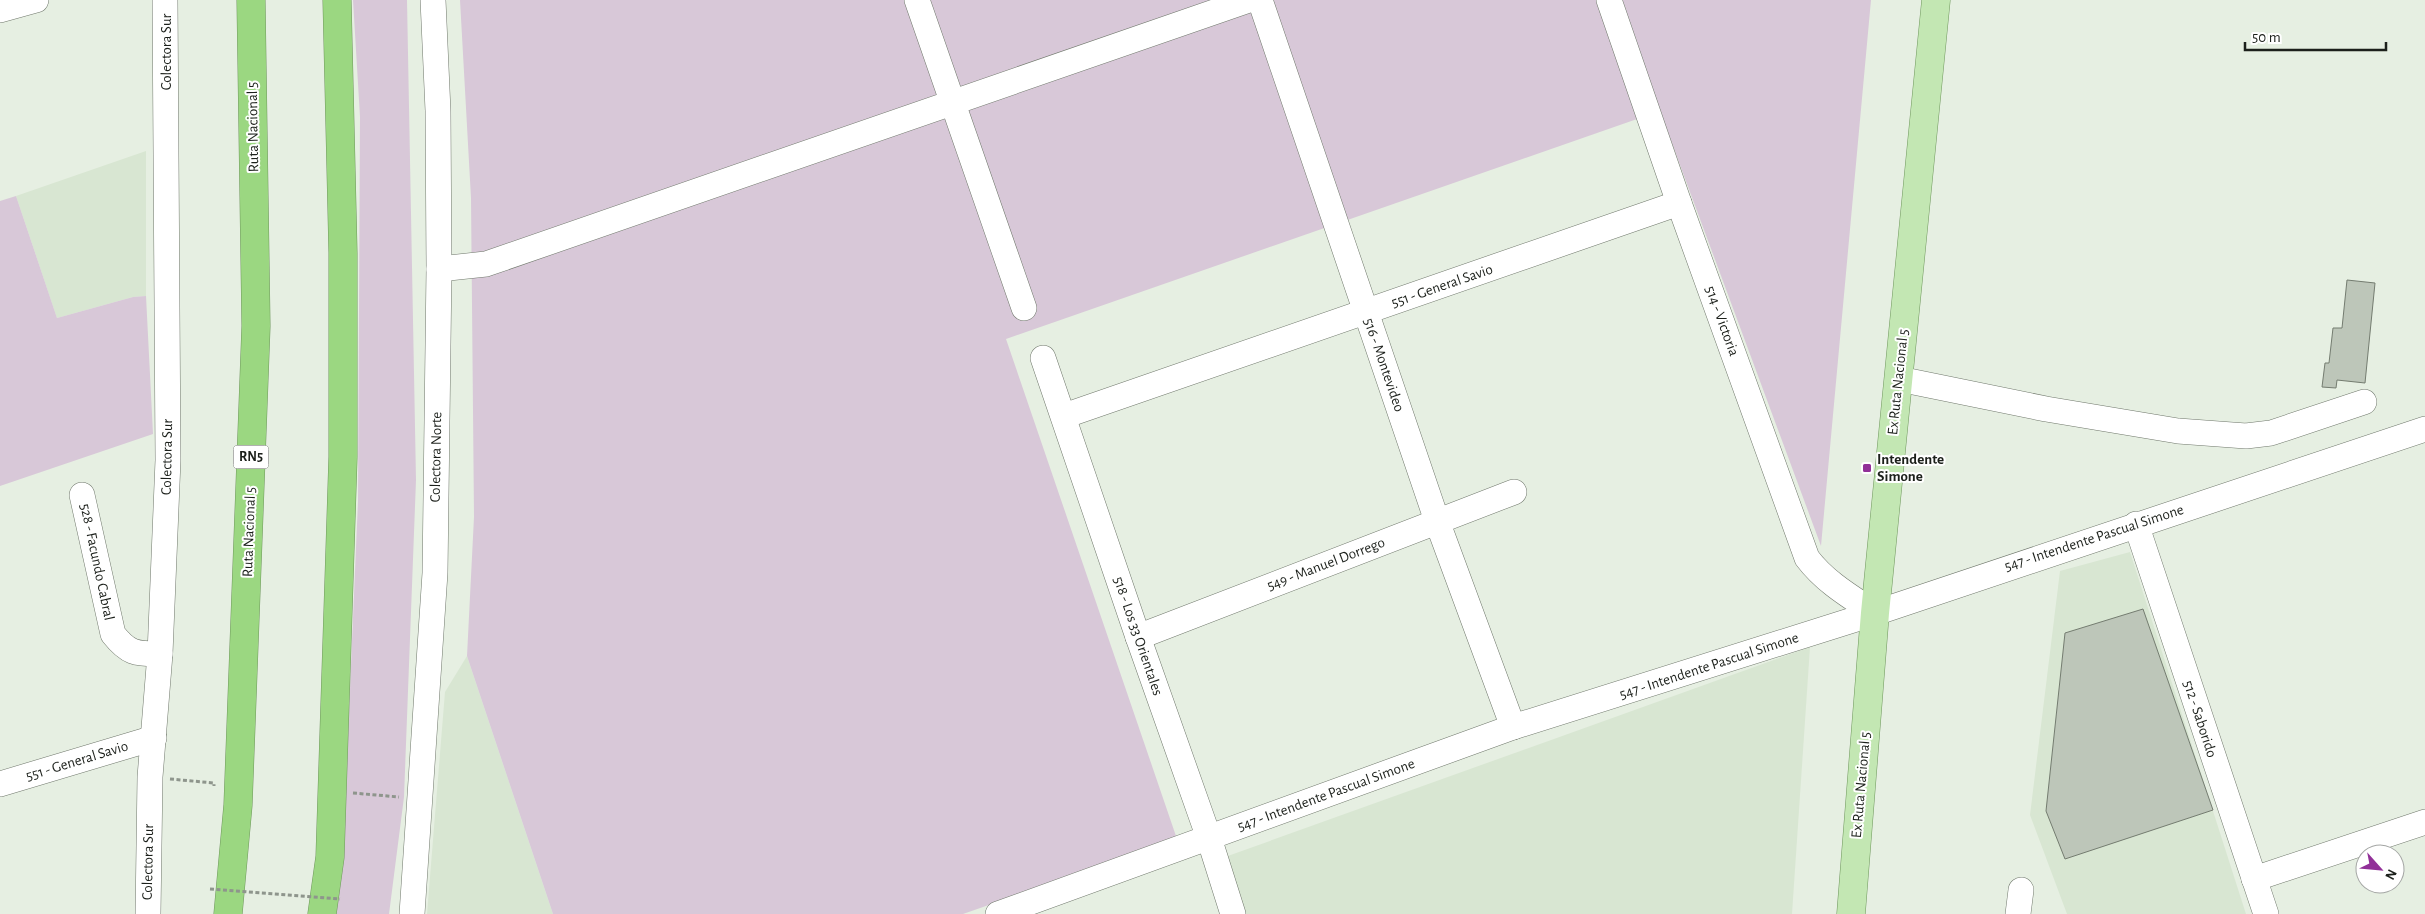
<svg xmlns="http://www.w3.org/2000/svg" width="2425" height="914" font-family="'Alegreya Sans',sans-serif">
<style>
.built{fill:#d8e6d2}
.green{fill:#d8c8d8}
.building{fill:#bdc6b9;stroke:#747c70}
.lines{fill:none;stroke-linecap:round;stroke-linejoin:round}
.minor-casing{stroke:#70786c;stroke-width:26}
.major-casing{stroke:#6f975d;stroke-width:29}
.highway-casing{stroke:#6f975d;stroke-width:29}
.path{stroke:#8e958c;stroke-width:3;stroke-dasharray:4 2.5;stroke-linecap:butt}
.minor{stroke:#fff;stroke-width:25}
.major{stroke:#c3e7b3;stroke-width:28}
.highway{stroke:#9bd781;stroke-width:28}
.path-bridge{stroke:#8e958c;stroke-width:3;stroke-dasharray:4 2.5;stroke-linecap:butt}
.poi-dot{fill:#913098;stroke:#fff;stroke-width:2}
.labels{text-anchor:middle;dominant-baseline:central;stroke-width:4;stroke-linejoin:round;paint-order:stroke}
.shield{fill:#fff;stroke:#60635f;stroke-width:1}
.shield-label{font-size:14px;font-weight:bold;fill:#1c201b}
.street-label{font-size:15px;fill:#1c201b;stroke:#fff}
.poi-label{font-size:15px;font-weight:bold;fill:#1c201b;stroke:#fff;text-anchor:start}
</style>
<rect width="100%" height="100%" fill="#e6efe2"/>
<!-- built -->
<g class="built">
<path d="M146,151v145l-13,1 -76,21 -41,-122z"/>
<path d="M2130,552l116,362h-179l-37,-99 30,-244z"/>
<path d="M1810,647l-18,267h-548l-19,-57z"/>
<path d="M467,656l86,258h-126l18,-222z"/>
</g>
<!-- green -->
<g class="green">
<path d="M353,0h54l9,480 -12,317 -15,117h-55l12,-132 12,-281 2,-384z"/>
<path d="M460,0h1411l-50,546 -161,-435 -654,228 171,500 -214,75h-410l-86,-258 7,-139 -3,-319z"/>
<path d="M16,196l41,122 76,-21 13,-1 7,138 -153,52v-285z"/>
</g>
<!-- building -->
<g class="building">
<path d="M2347,280l28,3 -10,100 -28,-3 -1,8 -14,-1 3,-24h4l4,-35h9z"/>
<path d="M2143,609l70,201 -148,49 -19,-48 19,-178z"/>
</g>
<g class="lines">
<defs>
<g id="minor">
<path d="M917,0l107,308"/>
<path d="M1260,0l177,521 76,206"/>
<path d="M1609,0l70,203 128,355c18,24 44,39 68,55"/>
<path d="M0,10l36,-10"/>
<path d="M439,269l47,-5 763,-264"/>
<path d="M1043,358l95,279 71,201 24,76"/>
<path d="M1899,379l147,30 132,22 68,5 25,-3 93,-31"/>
<path d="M1064,416l615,-213"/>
<path d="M82,495l31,139c15,19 22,20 47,20"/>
<path d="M2136,524l130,390"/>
<path d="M1138,637l376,-145"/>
<path d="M0,784l154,-46"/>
<path d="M2254,879l171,-57"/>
<path d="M148,914l2,-137 10,-123 8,-194 -3,-460"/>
<path d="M412,914l23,-341 4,-304 -1,-158 -5,-111"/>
<path d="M998,914l515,-187 362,-114 550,-184"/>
<path d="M2018,914l3,-24"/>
</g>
<path id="major" d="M1851,914l24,-301 61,-613"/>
<g id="highway">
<path d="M228,914l10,-109 18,-479 -5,-326"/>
<path d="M322,914l8,-57 13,-400v-204l-6,-253"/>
</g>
</defs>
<!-- minor casing -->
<use href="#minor" class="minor-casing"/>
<!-- major casing -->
<use href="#major" class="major-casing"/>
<!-- highway casing -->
<use href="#highway" class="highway-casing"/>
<!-- path -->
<g class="path">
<path d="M170,779l44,4v3"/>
<path d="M353,793l46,4"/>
</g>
<!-- minor -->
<use href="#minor" class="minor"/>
<!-- major -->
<use href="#major" class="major"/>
<!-- highway -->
<use href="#highway" class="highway"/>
<!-- path-bridge -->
<path class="path-bridge" d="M210,889l130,10"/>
</g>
<!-- markers -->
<rect class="poi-dot" x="1862" y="463" width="10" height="10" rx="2.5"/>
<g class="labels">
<!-- shield labels -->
<rect class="shield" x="233.5" y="445.5" width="35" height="23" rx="4"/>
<g class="shield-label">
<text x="251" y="457">RN5</text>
</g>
<!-- street labels -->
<g class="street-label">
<text transform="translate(166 52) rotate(-90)">Colectora Sur</text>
<text transform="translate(253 127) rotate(-91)">Ruta Nacional 5</text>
<text transform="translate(1442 286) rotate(-19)">551 - General Savio</text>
<text transform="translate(1722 321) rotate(70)">514 - Victoria</text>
<text transform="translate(1384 365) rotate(71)">516 - Montevideo</text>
<text transform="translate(1898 382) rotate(-84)">Ex Ruta Nacional 5</text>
<text transform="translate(167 457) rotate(-89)">Colectora Sur</text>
<text transform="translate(436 457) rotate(-89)">Colectora Norte</text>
<text transform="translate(249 532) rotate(-88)">Ruta Nacional 5</text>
<text transform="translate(2094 538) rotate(-18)">547 - Intendente Pascual Simone</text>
<text transform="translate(97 562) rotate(78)">528 - Facundo Cabral</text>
<text transform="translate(1326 564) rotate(-21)">549 - Manuel Dorrego</text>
<text transform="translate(1138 636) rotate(71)">518 - Los 33 Orientales</text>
<text transform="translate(1709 666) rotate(-18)">547 - Intendente Pascual Simone</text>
<text transform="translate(2200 719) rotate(72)">512 - Saborido</text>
<text transform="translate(77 761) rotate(-17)">551 - General Savio</text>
<text transform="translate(1861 785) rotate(-85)">Ex Ruta Nacional 5</text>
<text transform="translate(1326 795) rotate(-20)">547 - Intendente Pascual Simone</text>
<text transform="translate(148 862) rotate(-89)">Colectora Sur</text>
</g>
<!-- poi labels -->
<g class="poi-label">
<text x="1877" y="459">Intendente<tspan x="1877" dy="17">Simone</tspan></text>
</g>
</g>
<!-- north arrow -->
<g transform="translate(2380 869) rotate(117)"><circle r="24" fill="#ffffff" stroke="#a4a6a4"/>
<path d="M0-4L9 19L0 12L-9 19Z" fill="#913098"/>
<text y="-8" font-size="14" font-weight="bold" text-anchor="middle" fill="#1c201b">N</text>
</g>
<!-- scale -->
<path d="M2245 42v8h141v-8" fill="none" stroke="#1c201b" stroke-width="2.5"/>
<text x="2252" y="42" font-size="15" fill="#1c201b" stroke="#ffffff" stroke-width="4" paint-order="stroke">50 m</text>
</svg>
